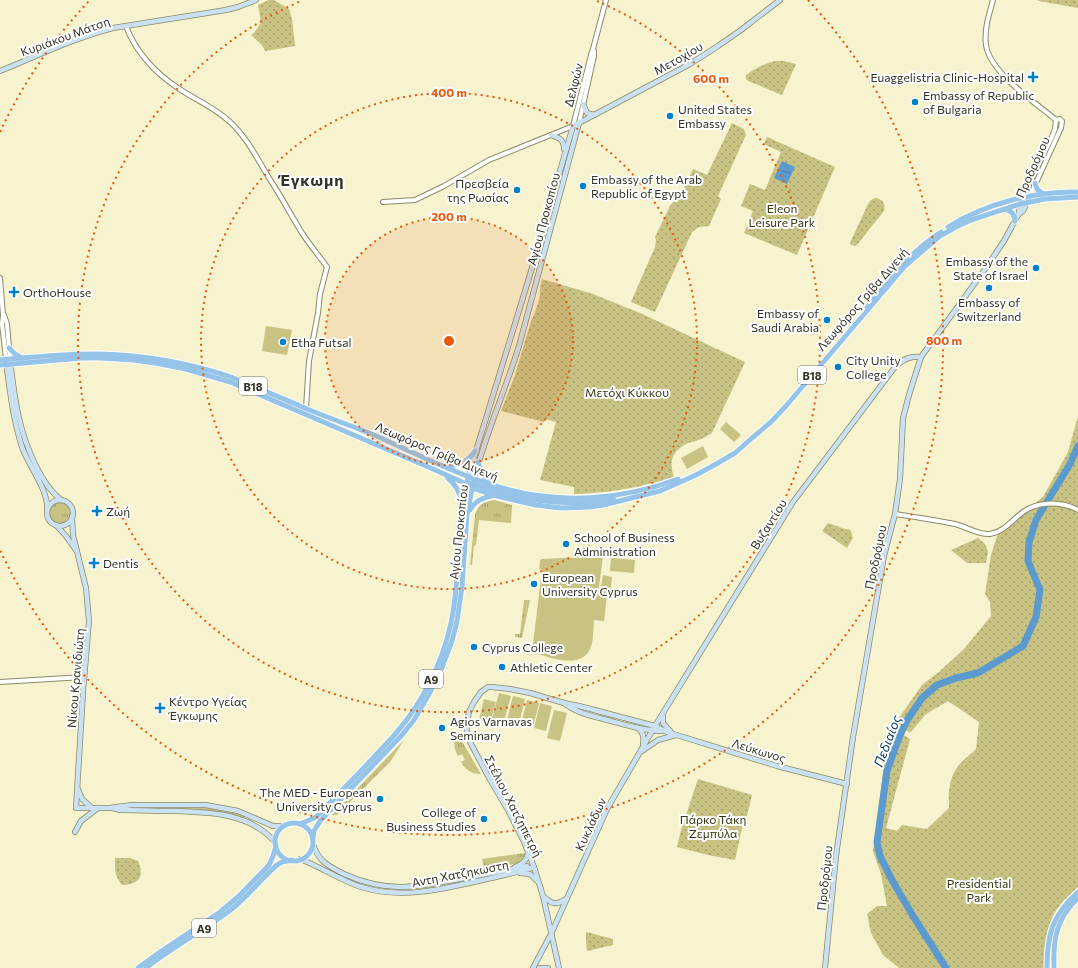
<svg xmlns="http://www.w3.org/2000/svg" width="1078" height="968" font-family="Commissioner,sans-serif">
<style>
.grass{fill:url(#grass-tufts)}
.park{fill:url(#park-dots)}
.garden{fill:#c8c283}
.water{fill:url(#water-ripples)}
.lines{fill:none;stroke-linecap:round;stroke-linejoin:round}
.river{stroke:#5b9ace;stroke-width:7}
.tertiary-casing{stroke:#8c8a68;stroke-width:6}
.secondary-casing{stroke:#8c8a68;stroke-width:6}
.primary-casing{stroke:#fff;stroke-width:7}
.tertiary{stroke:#fff;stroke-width:4}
.secondary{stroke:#cae1f3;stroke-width:4.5}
.primary{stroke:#95c4e8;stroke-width:5}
.ring{fill:none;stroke:#e8590c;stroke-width:2;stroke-dasharray:2 4}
.poi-dot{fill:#0180c8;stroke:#fefefe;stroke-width:1.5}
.labels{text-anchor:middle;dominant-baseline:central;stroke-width:4;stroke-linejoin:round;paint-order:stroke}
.shield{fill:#fefefe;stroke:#717066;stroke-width:1}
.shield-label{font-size:11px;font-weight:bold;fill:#343325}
.street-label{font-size:12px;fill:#343325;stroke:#fefefe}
.poi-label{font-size:12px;fill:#343325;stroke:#fefefe;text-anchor:start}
.park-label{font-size:12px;fill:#393613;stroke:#fefefe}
.water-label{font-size:13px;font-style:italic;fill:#003456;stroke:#fefefe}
.district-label{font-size:16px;font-weight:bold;letter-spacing:1px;fill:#343325;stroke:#fefefe}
.centre{fill:#e8590c;stroke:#fefefe;stroke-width:2}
.ring-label{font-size:12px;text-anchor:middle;font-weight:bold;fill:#e8590c;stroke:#fefefe;stroke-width:4;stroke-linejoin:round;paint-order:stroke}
</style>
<defs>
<pattern id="grass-tufts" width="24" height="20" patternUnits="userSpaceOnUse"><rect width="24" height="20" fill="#c8c283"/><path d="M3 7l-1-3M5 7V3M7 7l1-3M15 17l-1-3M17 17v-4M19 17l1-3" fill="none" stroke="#a39e6b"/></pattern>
<pattern id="park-dots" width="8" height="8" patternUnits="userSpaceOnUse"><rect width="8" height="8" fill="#c8c283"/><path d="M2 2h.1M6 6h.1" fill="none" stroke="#a39e6b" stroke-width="1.8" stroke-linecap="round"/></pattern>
<pattern id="water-ripples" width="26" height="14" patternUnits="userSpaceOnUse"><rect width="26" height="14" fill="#5b9ace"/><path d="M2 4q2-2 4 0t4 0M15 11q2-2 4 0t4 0" fill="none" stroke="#4c7ea7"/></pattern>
</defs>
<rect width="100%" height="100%" fill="#f6f3ce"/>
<!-- grass -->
<g class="grass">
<path d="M494,500l18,5 -1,18 -32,-3 -3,25 -2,1 -2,19h-2l5,-50c3,-10 9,-14 19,-15z"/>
<circle cx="59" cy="513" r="11"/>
<path d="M524,600h6l-8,38 -7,-1v-3h5z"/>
<path d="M459,732l4,11 18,31c-10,0 -15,-4 -20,-12l4,-2 -3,-6 -4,2c-5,-9 -5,-16 1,-24z"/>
<path d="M404,740l-14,22 -53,53h-5z"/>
<path d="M169,807h34l23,4 19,5 -1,3 -19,-6 -23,-3 -81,-2z"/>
<path d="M525,853l-1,6 -5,4 -35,6 -2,-10z"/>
</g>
<!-- park -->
<g class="park">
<path d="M269,0h5l15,9 3,10 3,27 -30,5 -3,-6 -11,-10 2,-1 8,-11 -3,-18z"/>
<path d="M1037,0h41v8l-39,-7z"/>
<path d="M775,61h9l12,3 -14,31 -34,-14 -2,-2v-4c9,-7 18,-11 29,-14z"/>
<path d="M732,123l12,6 2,6 -28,61 3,3 -12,27 -10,1 -7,5 -37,80 -24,-10 24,-55 1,-6 -1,-4 16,-33c12,-7 16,-23 22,-35l14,6z"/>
<path d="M767,137l68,30 -38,88 -53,-22 9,-22 -12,-5 9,-22 15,6 16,-38 -17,-8z"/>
<path d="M875,198c7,1 11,5 9,13l-28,35 -5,-1 -1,-2 18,-39 3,-4z"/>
<path d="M542,279l51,15 47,19 105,49 -33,71c-4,2 -8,5 -11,6 -4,2 -9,3 -13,4 -15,7 -20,18 -14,34 -31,10 -61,15 -94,17h-6v-7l-34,-7 16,-58 -11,-3 -1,3 -43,-11 14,-36 16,-54c4,-8 9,-21 9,-29 0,-5 1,-9 2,-13z"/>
<path d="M1078,416v471c-6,6 -13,11 -18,18 -14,17 -16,42 -16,63h-145l-16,-13 -12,-22 -4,-19 10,-8h10l-6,-32 -8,-23 16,-125 21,13 -24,89 11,3 5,-6 25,4 22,-21c-1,-15 0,-31 10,-43 5,-6 12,-11 17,-16l3,-27 -31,-21 -22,13 -16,19 -14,-11 26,-37 18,-14 24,-22 27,-33 -1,-14 -5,-8 6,-39 7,-22 45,-36 25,-45z"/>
<path d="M828,523l17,6h3l3,2 2,7 -6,10 -25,-17z"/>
<path d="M978,538l7,6 3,7 -2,12h-19l-16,-13z"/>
<path d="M698,779l54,16 -5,21h-2l-2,8 -8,36 -27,-5 -31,-8 4,-17z"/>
<path d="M115,858h15l8,3c7,15 1,24 -16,24 -8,-10 -7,-15 -7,-27z"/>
<path d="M586,932l27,7v6l-26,6 -1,-10z"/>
</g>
<!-- garden -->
<g class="garden">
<path d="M266,326l26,4 -5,25 -25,-4z"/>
<path d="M726,422l15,13 -7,7 -14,-13z"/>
<path d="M703,446l5,11 -21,12 -6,-11z"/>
<path d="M603,556l-5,39 9,1 -3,25 -10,-1c-1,8 0,21 -4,29 -9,21 -42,8 -58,3l10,-82 -3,-1 1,-8 1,-2z"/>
<path d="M611,558l24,2 -1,13 -24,-2z"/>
<path d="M603,575l9,2 -2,17 -10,-1z"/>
<path d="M499,693l12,3 -7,25 -12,-3z"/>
<path d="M513,696l12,3 -6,25 -12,-4z"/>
<path d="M484,699l12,3 -6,21 -11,-3z"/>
<path d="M527,700l12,3 -6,24 -12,-3z"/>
<path d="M540,703l12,3 -6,25 -12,-3z"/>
<path d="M554,710l13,3 -7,28 -13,-3z"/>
<path d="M710,828h10l1,17 -10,1z"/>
</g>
<!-- water -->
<path class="water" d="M782,161l13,6 -8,17 -13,-6z"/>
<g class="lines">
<!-- river -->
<path class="river" d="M946,968l-33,-52 -21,-36 -12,-24 -3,-14 10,-71 11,-31 8,-18 16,-24 15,-13 19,-7 22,-5 45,-27 13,-29 4,-27 -12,-29 1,-19 7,-22 34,-56 8,-18"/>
<defs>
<g id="tertiary">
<path d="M993,0c-4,15 -9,29 -7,45 4,28 49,57 70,75l4,-1 2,2 -1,7 -31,68"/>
<path d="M126,26c9,25 29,47 52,62 16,11 36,19 51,33 17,15 28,37 40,57 12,18 22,37 33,55 8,12 17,23 25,34l-7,27 -2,19 -9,48 -3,47"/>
<path d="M579,123l15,-67v-5"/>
<path d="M1023,197l29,-60 3,-8 1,-9"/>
<path d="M383,202l32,-2 29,-14 45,-26 84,-34 18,-71 2,-6 13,-49"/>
<path d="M0,278l3,37 -1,9 4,35"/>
<path d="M4,315l3,9 3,35"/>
<path d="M895,514c20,3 40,6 60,10 12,3 23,11 35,10 14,-2 22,-14 33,-22 15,-11 39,-11 55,-2"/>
<path d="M0,682l84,-5"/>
</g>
<g id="secondary">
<path d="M0,71c37,-15 74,-33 113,-43l113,-18 12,-3 18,-7"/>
<path d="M583,104l4,9 7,2"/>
<path d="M551,135c8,3 13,4 13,14"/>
<path d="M1018,215l5,-4 7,-15"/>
<path d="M10,361c5,38 8,69 26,105 6,13 13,24 25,34"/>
<path d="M6,362c4,29 7,57 16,85 6,18 27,44 25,62"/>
<path d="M468,477l61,-199 44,-152 21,-11 96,-51 28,-18 23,-16 39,-30"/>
<path d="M474,479c12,-46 31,-88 45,-133l60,-223"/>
<circle cx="60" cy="513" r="13"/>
<path d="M72,517l1,18 13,53 3,33 -6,71 -7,116h33l23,-3h74l32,6 35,15h11"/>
<path d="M56,525l10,11 10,14"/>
<path d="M564,703c12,10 28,13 43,17 19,5 38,11 58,11"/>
<path d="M663,714v9l8,9"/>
<path d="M638,728c6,5 6,10 5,17"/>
<path d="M642,751l16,-11 18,-5"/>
<path d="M78,789l4,10 10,9"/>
<path d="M112,808l8,2c16,0 33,1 49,1 38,1 80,1 106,31"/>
<path d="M75,832l6,-11 17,-13"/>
<path d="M313,844c5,17 15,22 31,30 44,20 74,13 120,4 21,-4 42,-7 63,-12"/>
<path d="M300,859c21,8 40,21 61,28 39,12 78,3 117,-6 19,-4 38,-8 56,-14"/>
<path d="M515,867c7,-3 12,-6 13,-14"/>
<path d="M520,873l10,1 7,7"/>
<path d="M543,896c9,8 12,10 23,3"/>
<path d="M533,968l18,-34 56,-125 48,-83 138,-224 102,-135c9,-8 14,-11 26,-10"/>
<path d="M539,968h9"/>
<path d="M559,968l-16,-72 -9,-29 -10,-25 -16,-32 -20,-34 -18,-34 -4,-15 3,-15 5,-10 7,-10 7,-5h4l18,2 20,4 34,10 15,3 76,20 12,6 110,34 70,18"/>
<path d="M825,968l11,-112 17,-119 31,-181 11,-42 5,-35 3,-61 6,-23 12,-38 62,-85 21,-31 14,-26 5,-18"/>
</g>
<g id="primary">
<path d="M1035,183l2,6 6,5"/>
<path d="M1005,209c7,2 9,5 10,12"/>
<path d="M948,227c37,-23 85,-36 130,-35"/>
<path d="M867,307c22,-28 44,-56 74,-75"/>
<path d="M9,348l6,6 7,4"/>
<path d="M0,360c33,-3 67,-7 100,-6 45,1 89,9 131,23 26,11 51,21 76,32 22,9 45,17 67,26 43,19 84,40 128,53 58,17 120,12 176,-9"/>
<path d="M0,365l82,-7h18l33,2 22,3 31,6 44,13 203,87 29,13 4,4 27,9 25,6 18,4 25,3 29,-1 13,-2 57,-14 36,-16 22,-12 17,-10 17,-15 19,-16 15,-16 119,-140 35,-30 16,-9 15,-7 49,-16 25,-5 33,-2"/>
<path d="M478,462l5,14 7,7"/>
<path d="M446,466c13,0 21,-4 29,-15"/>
<path d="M447,477c8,7 13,15 15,25"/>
<path d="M470,483c11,3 22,7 33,10 36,10 74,12 111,7"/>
<path d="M470,510c5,-9 12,-12 22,-14"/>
<circle cx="294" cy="842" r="19"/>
<path d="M300,824l16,-7c14,-14 28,-29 42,-43 13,-14 27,-28 39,-42 30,-35 51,-81 57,-126 6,-43 4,-87 14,-129"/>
<path d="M313,838l1,-7 6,-10 82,-86 12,-15 14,-24 11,-21 13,-34 5,-20 5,-34 5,-72 7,-36"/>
<path d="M138,968l22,-16 60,-40 19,-16 30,-31 4,-9 3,-10"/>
<path d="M146,968c28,-22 59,-38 87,-60 16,-13 28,-29 44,-43l5,-3 10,-2"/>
<path d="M1047,968c0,-33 5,-53 31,-76"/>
<path d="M1054,968c-1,-29 2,-49 24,-70"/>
</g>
</defs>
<!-- tertiary casing -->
<use href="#tertiary" class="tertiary-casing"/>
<!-- secondary casing -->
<use href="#secondary" class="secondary-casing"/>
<!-- primary casing -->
<use href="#primary" class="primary-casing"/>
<!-- tertiary -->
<use href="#tertiary" class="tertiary"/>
<!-- secondary -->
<use href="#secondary" class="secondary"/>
<!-- primary -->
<use href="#primary" class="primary"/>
</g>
<!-- distance rings -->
<circle cx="449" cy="341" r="124" fill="#e8590c" fill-opacity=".12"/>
<g class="ring">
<circle cx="449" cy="341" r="124"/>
<circle cx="449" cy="341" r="248"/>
<path d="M597 1A371 371 0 1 1 301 1"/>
<path d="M0 132A495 495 0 0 1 90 0M808 0A495 495 0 1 1 0 550"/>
</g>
<!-- markers -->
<g class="poi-dot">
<path d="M1031 71h4v4h4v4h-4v4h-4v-4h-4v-4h4z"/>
<circle cx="915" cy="102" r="4"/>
<circle cx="670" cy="116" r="4"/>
<circle cx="583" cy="186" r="4"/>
<circle cx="517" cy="190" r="4"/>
<circle cx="1036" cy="268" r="4"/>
<circle cx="989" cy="288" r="4"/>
<path d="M12 286h4v4h4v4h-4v4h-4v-4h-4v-4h4z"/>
<circle cx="827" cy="320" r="4"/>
<circle cx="283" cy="342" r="4"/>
<circle cx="838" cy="367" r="4"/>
<path d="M95 505h4v4h4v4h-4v4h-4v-4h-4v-4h4z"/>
<circle cx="566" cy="544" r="4"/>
<path d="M92 557h4v4h4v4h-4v4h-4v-4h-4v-4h4z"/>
<circle cx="534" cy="584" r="4"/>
<circle cx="474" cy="647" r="4"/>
<circle cx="502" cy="667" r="4"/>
<path d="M158 702h4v4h4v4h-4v4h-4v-4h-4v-4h4z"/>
<circle cx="442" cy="728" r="4"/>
<circle cx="380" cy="799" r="4"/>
<circle cx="484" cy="819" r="4"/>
</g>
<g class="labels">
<!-- shield labels -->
<g class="shield">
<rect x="798" y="366" width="28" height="18" rx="3"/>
<rect x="239" y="377" width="28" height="18" rx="3"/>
<rect x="419" y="670" width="24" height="18" rx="3"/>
<rect x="192" y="919" width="24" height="18" rx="3"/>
</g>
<g class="shield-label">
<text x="812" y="375">B18</text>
<text x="253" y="386">B18</text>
<text x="431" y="679">A9</text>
<text x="204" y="928">A9</text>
</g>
<!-- street labels -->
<g class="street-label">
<text transform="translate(65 36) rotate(-20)">Κυριάκου Μάτση</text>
<text transform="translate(678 58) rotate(-30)">Μετοχίου</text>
<text transform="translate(573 85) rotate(-76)">Δελφών</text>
<text transform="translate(1032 167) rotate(-66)">Προδρόμου</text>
<text transform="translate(543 219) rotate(-75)">Αγίου Προκοπίου</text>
<text transform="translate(862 299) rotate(-49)">Λεωφόρος Γρίβα Διγενή</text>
<text transform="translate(437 451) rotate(23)">Λεωφόρος Γρίβα Διγενή</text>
<text transform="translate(768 524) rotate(-58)">Βυζαντίου</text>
<text transform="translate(458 532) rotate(-84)">Αγίου Προκοπίου</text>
<text transform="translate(875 557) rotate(-78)">Προδρόμου</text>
<text transform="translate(75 678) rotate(-85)">Νίκου Κρανιδιώτη</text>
<text transform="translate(759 750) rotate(17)">Λεύκωνος</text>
<text transform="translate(514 806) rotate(63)">Στέλιου Χατζηπετρή</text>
<text transform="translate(590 824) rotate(-65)">Κυκλάδων</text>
<text transform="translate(460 873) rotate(-11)">Αντη Χατζηκωστη</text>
<text transform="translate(824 878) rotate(-84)">Προδρόμου</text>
</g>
<!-- poi labels -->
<g class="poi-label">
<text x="1024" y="77" text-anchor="end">Euaggelistria Clinic-Hospital</text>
<text x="923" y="95">Embassy of Republic<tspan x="923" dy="14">of Bulgaria</tspan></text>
<text x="678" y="109">United States<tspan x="678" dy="14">Embassy</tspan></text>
<text x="591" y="179">Embassy of the Arab<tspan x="591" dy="14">Republic of Egypt</tspan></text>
<text x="509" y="183" text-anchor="end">Πρεσβεία<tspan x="509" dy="14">της Ρωσίας</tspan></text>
<text x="1028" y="261" text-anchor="end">Embassy of the<tspan x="1028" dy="14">State of Israel</tspan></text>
<text x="23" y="292">OrthoHouse</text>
<text x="989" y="302" text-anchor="middle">Embassy of<tspan x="989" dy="14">Switzerland</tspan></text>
<text x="819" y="313" text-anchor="end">Embassy of<tspan x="819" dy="14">Saudi Arabia</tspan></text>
<text x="291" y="342">Etha Futsal</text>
<text x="846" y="360">City Unity<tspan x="846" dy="14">College</tspan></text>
<text x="106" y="511">Ζωή</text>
<text x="574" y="537">School of Business<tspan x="574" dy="14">Administration</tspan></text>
<text x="103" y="563">Dentis</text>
<text x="542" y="577">European<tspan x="542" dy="14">University Cyprus</tspan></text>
<text x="482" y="647">Cyprus College</text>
<text x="510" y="667">Athletic Center</text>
<text x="169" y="701">Κέντρο Υγείας<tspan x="169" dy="14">Έγκωμης</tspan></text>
<text x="450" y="721">Agios Varnavas<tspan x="450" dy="14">Seminary</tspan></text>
<text x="372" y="792" text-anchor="end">The MED - European<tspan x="372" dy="14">University Cyprus</tspan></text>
<text x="476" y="812" text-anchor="end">College of<tspan x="476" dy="14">Business Studies</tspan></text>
</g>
<!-- park labels -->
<g class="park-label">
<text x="782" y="208">Eleon<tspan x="782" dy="14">Leisure Park</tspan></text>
<text x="627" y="392">Μετόχι Κύκκου</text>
<text x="713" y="819">Πάρκο Τάκη<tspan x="713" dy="14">Ζεμπύλα</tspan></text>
<text x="979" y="883">Presidential<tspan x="979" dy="14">Park</tspan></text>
</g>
<!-- water labels -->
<g class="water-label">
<text transform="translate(887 741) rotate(-69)">Πεδιαίος</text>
</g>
<!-- district labels -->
<g class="district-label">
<text x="312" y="179">Έγκωμη</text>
</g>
</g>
<circle cx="449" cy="341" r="6" class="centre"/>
<g class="ring-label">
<text x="711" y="83">600 m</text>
<text x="449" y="97">400 m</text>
<text x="449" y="221">200 m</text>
<text x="944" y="345">800 m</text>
</g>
</svg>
